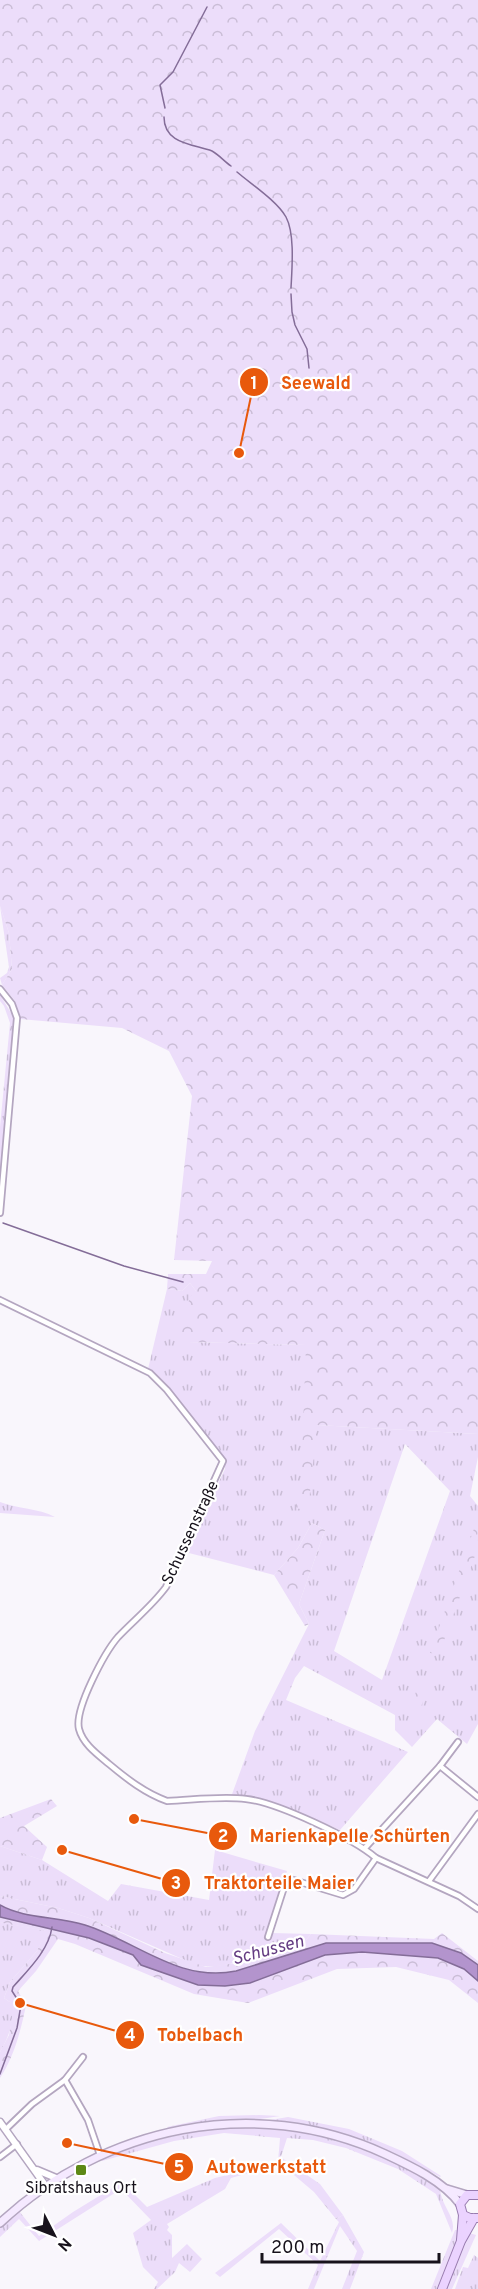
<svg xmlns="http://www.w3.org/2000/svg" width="478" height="2289" font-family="Overpass,sans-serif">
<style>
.grass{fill:url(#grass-tufts);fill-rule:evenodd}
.forest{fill:url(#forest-crowns)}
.water{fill:#b394cd;stroke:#846d98;stroke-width:1.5}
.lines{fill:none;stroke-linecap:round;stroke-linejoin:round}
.stream{stroke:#846d98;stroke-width:1.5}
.minor-casing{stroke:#b4a6c0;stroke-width:8}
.tertiary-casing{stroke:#b4a6c0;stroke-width:9}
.secondary-casing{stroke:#b4a6c0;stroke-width:10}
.primary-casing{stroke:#987caf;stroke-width:10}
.minor{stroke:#fff;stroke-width:4.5}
.tertiary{stroke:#fff;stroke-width:6}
.secondary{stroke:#f5e9ff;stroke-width:7}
.primary{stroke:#ebd3ff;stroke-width:8}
.poi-dot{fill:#5d8816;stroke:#fff;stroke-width:2}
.labels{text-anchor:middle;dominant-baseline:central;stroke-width:4.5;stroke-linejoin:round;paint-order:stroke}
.street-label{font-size:16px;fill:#17121b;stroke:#fff}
.poi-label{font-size:16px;fill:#17121b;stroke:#fff}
.water-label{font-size:18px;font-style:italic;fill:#643c82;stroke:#fff}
.leader{fill:none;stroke:#e8590c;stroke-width:2}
.callout-dot{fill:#e8590c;stroke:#fff;stroke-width:2}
.mark-label{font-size:18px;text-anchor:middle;font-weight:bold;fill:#fff}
.callout-label{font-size:18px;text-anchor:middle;font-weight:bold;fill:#e8590c;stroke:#fff;stroke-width:4.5;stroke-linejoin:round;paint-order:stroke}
</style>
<defs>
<pattern id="grass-tufts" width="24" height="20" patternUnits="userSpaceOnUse" patternTransform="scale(1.5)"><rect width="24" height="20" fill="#ecddfa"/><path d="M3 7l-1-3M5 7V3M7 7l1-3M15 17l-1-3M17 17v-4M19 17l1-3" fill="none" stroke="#cabdd6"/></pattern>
<pattern id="forest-crowns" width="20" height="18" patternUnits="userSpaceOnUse" patternTransform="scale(1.5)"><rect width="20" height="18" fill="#ecddfa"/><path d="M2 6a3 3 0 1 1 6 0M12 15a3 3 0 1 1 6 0" fill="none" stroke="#cabdd6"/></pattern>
</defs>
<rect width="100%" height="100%" fill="#f9f6fc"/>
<!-- grass -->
<g class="grass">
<path d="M0,906l9,27 3,36 -10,16 -2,-7 7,-5 2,-6z"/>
<path d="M0,995l13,21v16l-13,151v-56l10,-104 -6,-17 -4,-5z"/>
<path d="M190,1283l6,8 -7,51 118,3 10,80 161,9v23l-8,39 8,10v218l-11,20 -30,-25 -25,28 -17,-17v-15l-91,-49 -9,12 -9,22 122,52 -68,78c-34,-15 -71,-34 -109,-33l24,-66 54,-107 -10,-20 26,-74 -13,-7 -14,25 -24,27 -89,-23 40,-83v-11l-63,-78 -14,-11 19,-80 15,2zM405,1444l45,47 -68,189 -48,-29z"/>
<path d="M0,1502c18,7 38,6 55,15l-55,-4z"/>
<path d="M0,1846l42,14 66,41 13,-17 88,16 6,-50 72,21 -22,68 5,1 2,-7 39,1 -5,6c-13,4 -27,7 -41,12 -24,8 -43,18 -69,13l-107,-47 -31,-10 -58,-12z"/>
<path d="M0,1922l47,9 -10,20 -27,31 -6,16 10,7c-1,18 -5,32 -14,47z"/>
<path d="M259,2115l21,1 -26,4 -53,3 -32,6 -2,-2 52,-11z"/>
<path d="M288,2117l61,12 53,22 39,25 -1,1c-56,-31 -112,-51 -176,-56z"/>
<path d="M240,2127c35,1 71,4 105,14 34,10 66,30 95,48 2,19 17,28 12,44l-16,-39 -38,-25 -52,-21 -33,-8 -26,-2 -6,19 4,3 -4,4 -50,14 -6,11 -58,35 2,3 -2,3 5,5v23l15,-14 15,15 -12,13 -11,-9 -4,9 -18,17h-3l4,-7 -15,-15 -10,-34 18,-13 -30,-31 -82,52 -20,-22 -19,18v-10l19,-16 20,25 34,-24 49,-30 25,25 68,-29 63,-15 2,-25 -56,-5 -50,8 -72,20 -1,-3c46,-17 90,-29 139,-31z"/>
<path d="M343,2215l21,37 -14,37h-8l15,-38 -17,-25 -26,63h-6l10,-24 -39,-36 -59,48 -5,-4 66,-50 39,38 19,-39 -3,-3z"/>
<path d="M455,2230h4l-5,17 -17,42h-6z"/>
<path d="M469,2233l7,2 -24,54h-7z"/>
<path d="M474,2255l4,3v31h-23l8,-22 5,1z"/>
</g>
<!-- forest -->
<g class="forest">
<path d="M0,0h478v1434l-161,-9 -9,86 -12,-3v-14l5,-13 5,-136 -117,-3 -9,-11 10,-34 6,-6 -6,-8 -8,8 -15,-2 1,-15h38l6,-13 -38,-1 18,-164 -23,-45 -47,-23 -102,-9 -5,-18 -13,-16 10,-16 -3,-36 -9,-27z"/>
<path d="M312,1523l13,7 -26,74 10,20 -4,2 -31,-51 24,-27z"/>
<path d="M475,1526l3,1 -2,26 -37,101 -9,-1z"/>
<path d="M424,1683l4,3 -7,21 -9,1 -1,-3 8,-21z"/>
<path d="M51,1799l6,7 -33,20 23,21 -5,13 -42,-14v-28z"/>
<path d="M0,1896l58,12 31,10 76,35 41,14 31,-4 26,-11 43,-12 5,-6 123,5 8,-6 36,28v4l-17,-12 -29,-10h-106l-90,28c-57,12 -100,-30 -151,-46 -27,-9 -61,-6 -85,-20z"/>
<path d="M0,1917l89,21 44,17 9,10 56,20 106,-23 21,-7 37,-3 76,6 26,11 14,12v22l-29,-23 -53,-13 -59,2 -89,34 -54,-9 -119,-50 -17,-5 -22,32 -18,20 8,14c-5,25 -12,52 -26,73v-26l9,-17 5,-30 -10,-7 6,-16 27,-31 9,-20 -43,-8 -3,-1z"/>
<path d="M285,2160l35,24 23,31 -7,4 -22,-27 -33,-28z"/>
</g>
<!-- water -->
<path class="water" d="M0,1905c24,14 58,11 85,20 51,16 94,58 151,46l90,-28h106l29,10 17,12v16l-14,-12 -26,-11 -76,-6 -37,3 -75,28 -25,3 -27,-1 -57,-20 -8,-10 -44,-17 -89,-21z"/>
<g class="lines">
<!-- stream -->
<g class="stream">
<path d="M165,108l-5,-23 13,-13 34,-65"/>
<path d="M164,117c0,27 29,27 48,34 6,3 13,11 19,15"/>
<path d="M237,172c14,12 40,29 49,45 9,17 6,51 5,71"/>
<path d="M291,294l1,18 3,13 12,24 2,19"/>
<path d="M3,1223l121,43 59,16"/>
<path d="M0,2074l17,-46 4,-23 -9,-14 1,-4c15,-17 36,-37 39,-60"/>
</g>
<defs>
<g id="minor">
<path d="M0,989l12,15 5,14 -17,195"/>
<path d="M0,1300l150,73 17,17 56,71 -57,126c-14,19 -32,33 -48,50 -13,15 -44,72 -39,92 4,15 18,25 30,35 18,15 36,29 58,37 26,-1 53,-5 79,-2 30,3 107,39 130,59l83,38 19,13"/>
<path d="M440,1766l38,31"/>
<path d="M365,1848l75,-82 18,-24"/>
<path d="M429,1881l49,-67"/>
<path d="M268,1937l19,-59 56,17 11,-6 22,-31"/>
<path d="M65,2080l23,40 12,35"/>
<path d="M6,2129l26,-25 33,-24 18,-23"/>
<path d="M0,2157l17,-13"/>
</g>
<g id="tertiary">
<path d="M0,2122l45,63"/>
<path d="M37,2170l19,8"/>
</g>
<g id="secondary">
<path d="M447,2189l20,6"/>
<path d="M0,2223c104,-97 254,-129 385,-69 26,12 58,27 75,50"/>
</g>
<g id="primary">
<path d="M477,2218h-7l-7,-3 -3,-11 7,-9h11"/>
<path d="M461,2240l2,-25"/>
<path d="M442,2289l19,-48 13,-23"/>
</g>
</defs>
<!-- minor casing -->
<use href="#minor" class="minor-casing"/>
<!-- tertiary casing -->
<use href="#tertiary" class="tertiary-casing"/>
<!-- secondary casing -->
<use href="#secondary" class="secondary-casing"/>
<!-- primary casing -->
<use href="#primary" class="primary-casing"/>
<!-- minor -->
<use href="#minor" class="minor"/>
<!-- tertiary -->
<use href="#tertiary" class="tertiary"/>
<!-- secondary -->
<use href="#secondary" class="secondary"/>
<!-- primary -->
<use href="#primary" class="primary"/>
</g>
<!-- markers -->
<rect class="poi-dot" x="75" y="2164" width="12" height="12" rx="3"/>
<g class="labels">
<!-- street labels -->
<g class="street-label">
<text transform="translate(191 1533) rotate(-65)">Schussenstraße</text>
</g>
<!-- poi labels -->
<g class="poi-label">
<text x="81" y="2189">Sibratshaus Ort</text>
</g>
<!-- water labels -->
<g class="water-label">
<text transform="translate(268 1951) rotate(-15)">Schussen</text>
</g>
</g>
<!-- callouts -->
<path class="leader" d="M239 453L254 382M134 1819L223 1836M62 1850L176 1883M20 2003L130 2035M67 2143L179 2167"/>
<g class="callout-dot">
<circle cx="239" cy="453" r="6"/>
<circle cx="134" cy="1819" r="6"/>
<circle cx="62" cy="1850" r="6"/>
<circle cx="20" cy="2003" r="6"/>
<circle cx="67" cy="2143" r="6"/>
<circle cx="254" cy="382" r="15"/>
<circle cx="223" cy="1836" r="15"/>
<circle cx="176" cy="1883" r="15"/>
<circle cx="130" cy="2035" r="15"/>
<circle cx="179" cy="2167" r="15"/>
</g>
<g class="mark-label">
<text x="254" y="389">1</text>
<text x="223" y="1842">2</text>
<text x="176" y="1889">3</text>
<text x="130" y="2041">4</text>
<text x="179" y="2173">5</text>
</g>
<g class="callout-label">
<text x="316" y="389">Seewald</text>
<text x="350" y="1842">Marienkapelle Schürten</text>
<text x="279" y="1889">Traktorteile Maier</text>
<text x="200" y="2041">Tobelbach</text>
<text x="266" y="2173">Autowerkstatt</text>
</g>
<!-- north arrow -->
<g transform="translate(54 2235) rotate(132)" stroke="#ffffff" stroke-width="4.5" paint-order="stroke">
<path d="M0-4.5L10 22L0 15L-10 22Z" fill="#17121b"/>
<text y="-9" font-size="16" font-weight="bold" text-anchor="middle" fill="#17121b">N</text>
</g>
<!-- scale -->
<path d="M262 2253v9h177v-9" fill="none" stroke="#17121b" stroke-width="3"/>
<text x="271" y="2253" font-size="18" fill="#17121b" stroke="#ffffff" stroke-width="4.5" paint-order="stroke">200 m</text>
</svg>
